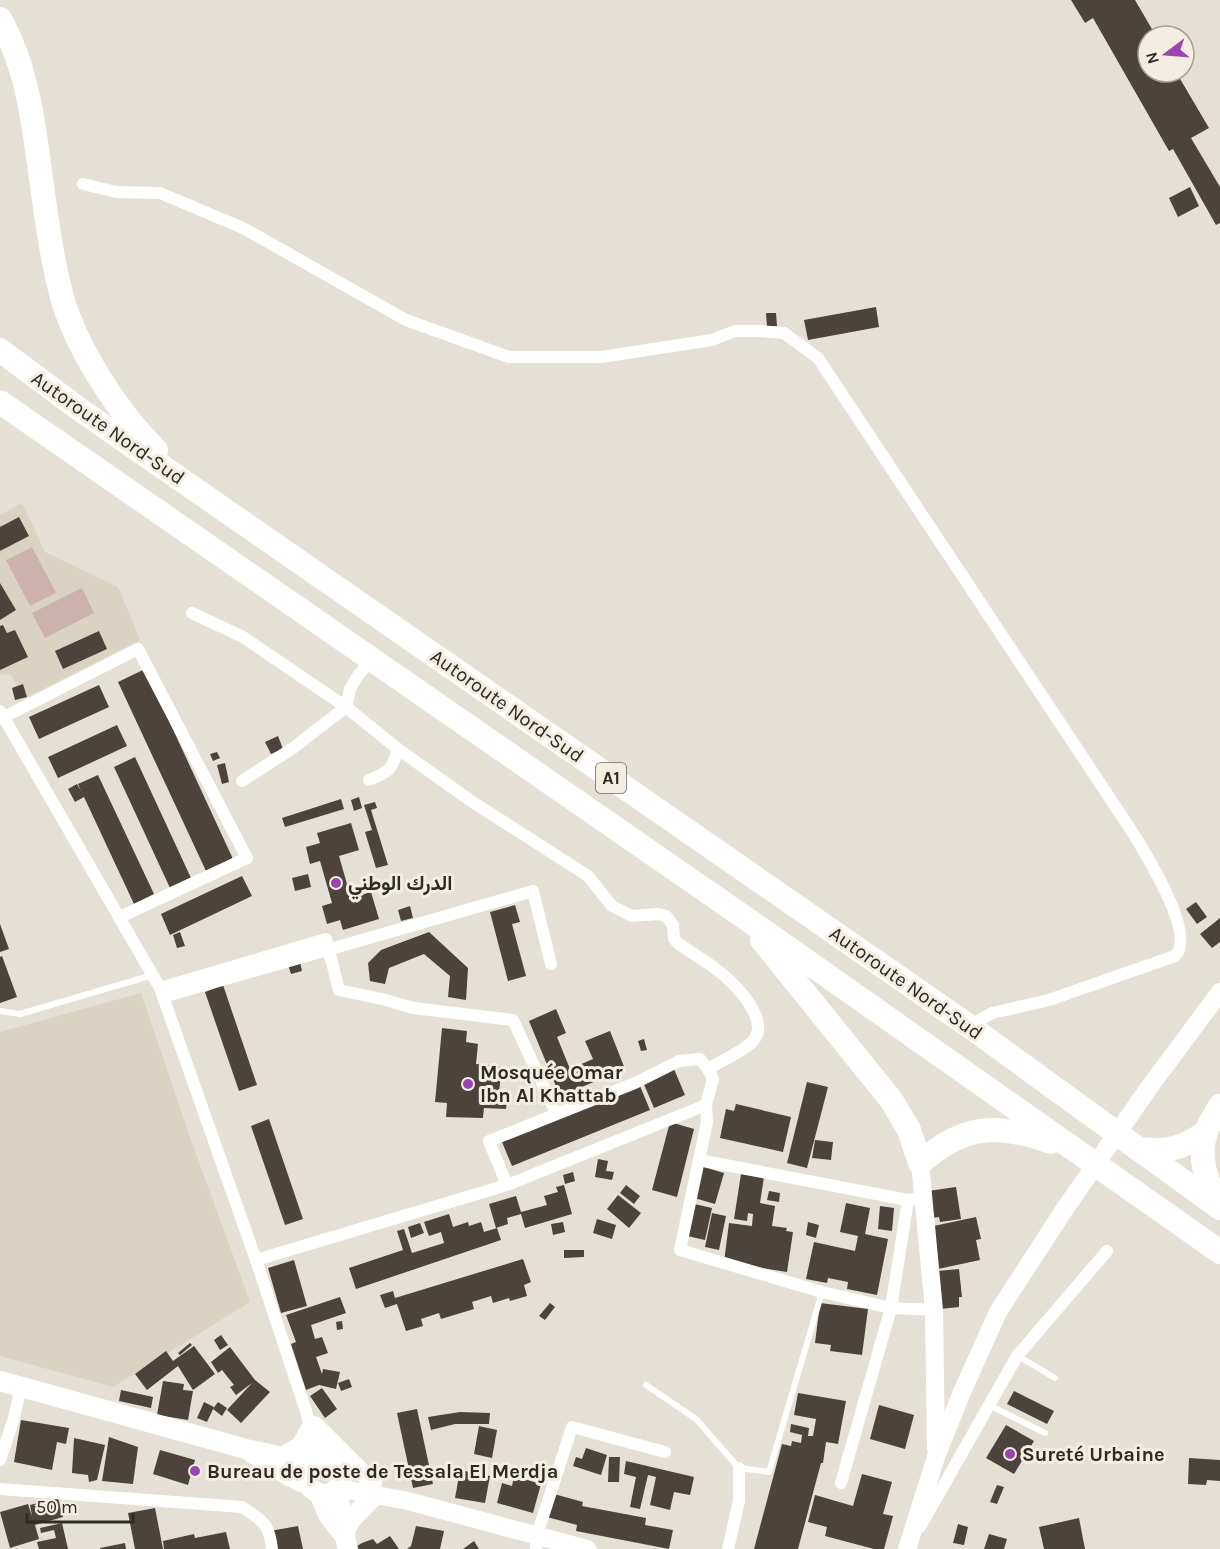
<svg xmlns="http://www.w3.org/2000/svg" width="1220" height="1549" font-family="Karla,Vazirmatn,sans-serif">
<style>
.built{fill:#dbd3c2}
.green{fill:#cdb1ab}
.building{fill:#4b433c}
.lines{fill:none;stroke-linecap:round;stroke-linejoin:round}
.service{stroke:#fff;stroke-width:6}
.minor{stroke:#fff;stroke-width:12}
.secondary{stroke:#fff;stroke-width:18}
.primary{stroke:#fff;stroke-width:20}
.motorway{stroke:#fff;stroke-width:24}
.poi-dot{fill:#9b44b1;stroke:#f3ede2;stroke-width:2}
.labels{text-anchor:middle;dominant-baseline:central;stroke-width:6;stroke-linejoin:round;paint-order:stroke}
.shield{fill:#f3ede2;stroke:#68655f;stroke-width:1.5}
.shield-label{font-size:18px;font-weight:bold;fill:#2d2b27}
.street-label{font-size:20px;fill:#2d2b27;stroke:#f3ede2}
.poi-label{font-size:20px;font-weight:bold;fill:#2d2b27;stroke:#f3ede2;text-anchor:start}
</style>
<rect width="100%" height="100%" fill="#e5e0d5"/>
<!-- built -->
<g class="built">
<path d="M22,503l23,49 73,35 22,53 -117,59 -12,-24 -11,-1v-159z"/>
<path d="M141,993l51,150 58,159 -137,85 -113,-31v-324z"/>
</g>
<!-- green -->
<g class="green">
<path d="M32,547l24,46 -26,13 -24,-46z"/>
<path d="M82,588l12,25 -49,25 -13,-25z"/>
</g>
<!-- building -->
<g class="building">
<path d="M1071,0h64l21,36h-8v36h28l33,56 -18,10 29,49v36l-4,2 -43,-76 -4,2 -76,-133 -8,5z"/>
<path d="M1190,187l9,19 -21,11 -9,-19z"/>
<path d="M876,307l3,20 -71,13 -4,-20z"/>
<path d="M766,313h10l1,13 -10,1z"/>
<path d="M19,517l10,19 -29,15v-24z"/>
<path d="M0,583l16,27 -16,10z"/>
<path d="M3,625l4,8 8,-3 13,27 -28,13v-44z"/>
<path d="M99,631l8,18 -44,20 -8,-18z"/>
<path d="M145,669l88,190 -27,12 -88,-189z"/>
<path d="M23,684l4,13 -12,3 -3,-12z"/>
<path d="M99,685l10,22 -70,32 -10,-22z"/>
<path d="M117,725l10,21 -69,32 -10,-21z"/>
<path d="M278,736l5,13 -12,5 -6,-12z"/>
<path d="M217,752l3,6 -7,3 -3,-7z"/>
<path d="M135,757l56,121 -21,10 -56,-121z"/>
<path d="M225,763l4,19 -7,2 -5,-19z"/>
<path d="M98,775l56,119 -20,10 -50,-107 -9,5 -7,-13 9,-5 4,7 -3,-7z"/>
<path d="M359,797l3,11 -8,3 -3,-11z"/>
<path d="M341,799l3,10 -59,18 -3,-9z"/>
<path d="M375,802l2,6 -6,2 17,55 -12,3 -11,-36 7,-2 -8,-25z"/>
<path d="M351,823l8,27 -20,6 12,42 20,-6 8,27 -36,11 -3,-10 -13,4 -5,-18 10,-3 -12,-42 -10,3 -4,-17 14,-4 -3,-10z"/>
<path d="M308,874l3,13 -16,4 -3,-13z"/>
<path d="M242,876l10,20 -82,39 -9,-21z"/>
<path d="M1196,902l11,15 -10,7 -11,-15z"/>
<path d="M515,905l5,17 -8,2 14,52 -18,5 -18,-69z"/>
<path d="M410,906l3,12 -12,3 -3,-11z"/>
<path d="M1220,918v24l-8,6 -12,-14z"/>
<path d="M0,924l9,25 -9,3z"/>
<path d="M180,932l5,14 -8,2 -4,-13z"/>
<path d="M429,932l39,36 -2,32 -18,-3 2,-21 -26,-22 -35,14 -4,16 -15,-3 -2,-18 13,-13z"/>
<path d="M2,956l15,41 -17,6v-46z"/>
<path d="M300,962l2,9 -11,3 -3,-9z"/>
<path d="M223,985l34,100 -18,6 -34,-99z"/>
<path d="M556,1009l10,24 -9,4 13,32 23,-10 -8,-18 25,-10 15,38 -65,27 -31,-75z"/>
<path d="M442,1028l25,3 -1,11 12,2 -2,20 26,3 -3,25 9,2 -2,15 -22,-1 -1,10 -37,-1 1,-14 -12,-1z"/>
<path d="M644,1039l3,11 -6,1 -3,-10z"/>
<path d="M674,1069l11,26 -31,13 -11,-26z"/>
<path d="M807,1082l21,5 -21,81 -20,-5z"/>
<path d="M640,1086l10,24 -138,56 -10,-24z"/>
<path d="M736,1104l55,13 -8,35 -63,-14 6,-29 8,2z"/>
<path d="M269,1119l34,100 -18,6 -34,-99z"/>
<path d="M670,1122l24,7 -17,68 -25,-7z"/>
<path d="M815,1140l18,2 -2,18 -19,-2z"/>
<path d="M598,1159l10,2 -2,10 8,1 -2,8 -17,-3z"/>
<path d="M700,1166l24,7 -9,31 -24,-7z"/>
<path d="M573,1172l2,9 -10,3 -2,-9z"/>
<path d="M741,1174l23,3 -4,26 15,3 -3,20 15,2 -1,3 7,1 -6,40 -63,-10 5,-39 23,3 1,-12 -5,-1 -1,8 -13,-2z"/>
<path d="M564,1185l8,29 -47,14 -4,-14 -14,4 1,6 -12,4 -7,-24 27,-8 5,16 26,-7 -3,-9 14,-4 -2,-5z"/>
<path d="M626,1185l14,11 -6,8 -14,-11z"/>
<path d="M956,1187l5,32 -21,3 -1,-5 -7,1 -4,-27z"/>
<path d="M769,1191l11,2 -1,9 -12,-2z"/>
<path d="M618,1195l23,18 -12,15 -22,-19z"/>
<path d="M690,1203l22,5 -7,32 -22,-5z"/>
<path d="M846,1203l24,5 -5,26 23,5 -11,56 -30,-6 1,-7 -20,-4 -1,5 -21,-4 8,-37 41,9 3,-15 -18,-4z"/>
<path d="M880,1206l14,2 -2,23 -14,-2z"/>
<path d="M712,1213l14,3 -7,34 -14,-3z"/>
<path d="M449,1214l4,13 15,-5 1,4 12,-4 3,10 13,-4 4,12 -145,49 -7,-21 54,-18 -6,-19 7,-2 8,24 32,-10 -3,-11 -12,4 -5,-14z"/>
<path d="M976,1217l5,22 -5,1 4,20 -42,9 -9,-42z"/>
<path d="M597,1219l19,6 -4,14 -19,-6z"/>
<path d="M563,1222l2,10 -12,3 -2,-11z"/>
<path d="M808,1222l11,3 -3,13 -10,-3z"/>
<path d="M420,1223l4,10 -13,5 -3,-11z"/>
<path d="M564,1250h20v7l-20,1z"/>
<path d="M523,1259l8,23 -7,3 3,11 -17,5 -1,-3 -16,5 -2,-7 -19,6 2,7 -33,10 -2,-6 -18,6 2,7 -17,5 -9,-27 -12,4 -5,-13 13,-4 2,7z"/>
<path d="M294,1260l13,46 -26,7 -13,-45z"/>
<path d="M959,1269l3,28h-3v10l-19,2 -3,-38z"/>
<path d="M340,1297l6,16 -35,12 4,14 7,-2 6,16 -12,4 6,17 1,-5 17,3 -4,17 -17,-4 -13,5 -15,-46 5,-2 -10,-27z"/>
<path d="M550,1303l5,4 -10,13 -6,-4z"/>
<path d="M820,1303l48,6 -6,46 -32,-4 1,-6 -16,-2z"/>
<path d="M342,1321l1,8 -6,1 -1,-8z"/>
<path d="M221,1335l7,10 -8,5 -6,-10z"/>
<path d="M190,1343l2,2 -12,10 -2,-2z"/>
<path d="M194,1346l21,28 -22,16 -15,-24 -31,24 -12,-16 31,-23 7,10z"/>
<path d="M230,1347l25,33 15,12 -29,31 -14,-13 25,-27 -16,12 -6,-8 4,-2 -12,-15 -4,3 -7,-11z"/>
<path d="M349,1379l3,8 -11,4 -3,-8z"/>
<path d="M163,1381l21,3 -1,6 10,1 -5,29 -31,-5z"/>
<path d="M322,1388l15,21 -12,9 -15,-22z"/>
<path d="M121,1390l32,7 -2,11 -32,-7z"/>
<path d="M1014,1391l40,20 -7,13 -40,-20z"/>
<path d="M798,1393l48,8 -8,43 -12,-2 -3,21h-2l-23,86h-44l28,-105 9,2 1,-5 9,2 1,-8 -12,-3 1,-8 18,4 -1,8h5l3,-17 -22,-4z"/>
<path d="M204,1402l10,5 -7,15 -10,-4z"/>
<path d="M218,1402l9,6 -5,8 -9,-7z"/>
<path d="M879,1405l35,10 -9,34 -35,-10z"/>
<path d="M417,1409l16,75 -20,4 -16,-75z"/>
<path d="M460,1412l30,1 -1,11h-34l-24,6 -3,-13z"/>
<path d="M21,1420l48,8 -3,16 -9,-2 -5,28 -38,-8z"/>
<path d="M1006,1425l28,16 -20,33 -28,-16z"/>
<path d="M479,1426l18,4 -5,28 -18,-4z"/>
<path d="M109,1437l29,10 -5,37 -31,-3z"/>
<path d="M74,1438l31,7 -8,35 -8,2 -1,-7 -16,-2z"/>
<path d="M586,1448l21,7 -6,20 -28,-9 3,-9 6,2z"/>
<path d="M160,1450l35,10 -7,25 -35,-11z"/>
<path d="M609,1457h11l-1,25h-11z"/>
<path d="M1189,1458l31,2v21l-13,-1 -1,5 -18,-1z"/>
<path d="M626,1461l68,16 -4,18 -16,-3 -4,18 -20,-5 6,-28 -8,-2 -8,34 -10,-2 6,-30 -12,-3z"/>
<path d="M460,1470l30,6 -5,27 -30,-5z"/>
<path d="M862,1474l30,8 -9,32 10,2 -9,33h-10l-49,-13 2,-9 -19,-5 7,-27 38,11z"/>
<path d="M514,1476l27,8 -8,29 -36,-10 5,-20 10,3z"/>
<path d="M997,1485l7,2 -7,17 -7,-2z"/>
<path d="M554,1494l29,8 -1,4 64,12 -1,7 28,5 -4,19 -93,-18 1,-6 -30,-8z"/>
<path d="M58,1498l5,19 -28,8 4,14 -29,9 -10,-36 28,-8 4,12 -2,-11z"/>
<path d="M155,1508l8,41h-28l-7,-36z"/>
<path d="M1079,1518l6,31h-41l-5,-22z"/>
<path d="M62,1523l6,26h-29l-2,-7 19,-4 -2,-8 -13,3 -1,-5z"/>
<path d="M958,1524l10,3 -4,18 -11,-2z"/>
<path d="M298,1526l5,23h-29l-4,-18z"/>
<path d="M416,1526l28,5 -4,18h-33l4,-3z"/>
<path d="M226,1532l4,17h-66l-1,-8 31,-7 1,4z"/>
<path d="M989,1534l18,5 -3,10h-20z"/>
<path d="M390,1536l9,13h-47l10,-6 11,-4 4,5z"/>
<path d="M474,1541l5,8h-16z"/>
<path d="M125,1543l1,6h-26v-1z"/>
</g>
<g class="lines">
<!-- service -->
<g class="service">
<path d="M0,1011l20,3 133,-39"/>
<path d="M1018,1356l37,22"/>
<path d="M646,1385l50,34 43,49 30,4 53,-180"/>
<path d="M989,1405l56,28"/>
</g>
<!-- minor -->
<g class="minor">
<path d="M83,184l33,8 44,1 83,35 163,92 103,37h92l111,-17 23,-9h25l24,2 34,25 315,475c13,22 64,101 42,123l-126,44 -57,13 -23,13"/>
<path d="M192,613l51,24 103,70 52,42 73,52 117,75 24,30 20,10 26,-2 8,2 7,9 1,14 5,5c14,10 29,18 42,29 16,12 51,50 31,69 -10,10 -31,19 -44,27"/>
<path d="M0,711l160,277 96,272 50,151 11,48"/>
<path d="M4,717l134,-68 109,209 -127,59"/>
<path d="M369,780c20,-8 23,-10 29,-31"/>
<path d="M242,781l51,-33 53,-41 4,-18 9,-15 13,-14"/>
<path d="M160,988l166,-49 13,51 47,10 27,8 100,12 43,93"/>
<path d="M163,997l370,-106 18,73"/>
<path d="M699,1160l209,40"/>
<path d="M507,1185l-18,-44 146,-58 44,-22 21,-2 8,10 5,10 -7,26"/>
<path d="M256,1260l251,-75 199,-80 1,17 -27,128 142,42 69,16 43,2"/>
<path d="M322,1438l11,23"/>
<path d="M0,1460l14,-42 7,-31"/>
<path d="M841,1483l50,-175 17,-108 16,-2"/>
<path d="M0,1489l242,18c21,14 27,16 30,42"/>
<path d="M920,1527l97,-171 90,-105"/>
<path d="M536,1549l1,-14 35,-108 93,25"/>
<path d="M728,1549l11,-48v-33"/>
</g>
<!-- secondary -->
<g class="secondary">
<path d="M920,1163l14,147 2,139"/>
<path d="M315,1425l58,58"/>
<path d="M337,1488l71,13 179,48"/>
<path d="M907,1549l29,-92 26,-65 36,-80 66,-102 84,-121 72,-97"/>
</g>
<!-- primary -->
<g class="primary">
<path d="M0,1381l246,68 66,14"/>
<path d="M253,1454l36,22 19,9"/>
<path d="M284,1456l17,-10 10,-18"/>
<circle cx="324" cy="1476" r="18"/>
<path d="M336,1489c7,20 6,40 12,60"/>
<path d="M319,1493l9,22 15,19"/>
<path d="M343,1534l10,-17 21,-21"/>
</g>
<!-- motorway -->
<g class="motorway">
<path d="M0,19c31,55 35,120 44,181 5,35 10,70 20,104 16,49 55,110 92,146"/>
<path d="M0,350l79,59 890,617 251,182"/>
<path d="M0,402l751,520 469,330"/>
<path d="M762,940l130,161 17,29 11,33c44,-39 77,-40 131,-21"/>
<path d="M1220,1106c-4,8 -11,17 -14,26 -9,24 1,53 14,74"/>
<path d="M1138,1149c29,3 43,0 67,-16"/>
</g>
</g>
<!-- markers -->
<g class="poi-dot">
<circle cx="336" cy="883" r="6"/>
<circle cx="468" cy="1084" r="6"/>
<circle cx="1010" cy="1454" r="6"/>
<circle cx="195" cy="1471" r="6"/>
</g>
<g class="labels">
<!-- shield labels -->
<rect class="shield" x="596" y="763" width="30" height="30" rx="4.5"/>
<g class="shield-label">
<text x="611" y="778">A1</text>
</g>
<!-- street labels -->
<g class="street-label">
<text transform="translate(108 428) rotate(35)">Autoroute Nord-Sud</text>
<text transform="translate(507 706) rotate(35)">Autoroute Nord-Sud</text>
<text transform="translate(906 983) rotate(35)">Autoroute Nord-Sud</text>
</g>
<!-- poi labels -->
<g class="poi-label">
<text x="348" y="883">الدرك الوطني</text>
<text x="480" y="1072">Mosquée Omar<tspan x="480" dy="23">Ibn Al Khattab</tspan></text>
<text x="1022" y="1454">Sureté Urbaine</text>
<text x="207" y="1471">Bureau de poste de Tessala El Merdja</text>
</g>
</g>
<!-- north arrow -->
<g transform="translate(1166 54) rotate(254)"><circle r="28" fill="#f3ede2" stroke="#a49f97" stroke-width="1.5"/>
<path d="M0-4.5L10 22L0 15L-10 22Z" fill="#9b44b1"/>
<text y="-9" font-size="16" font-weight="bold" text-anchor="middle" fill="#2d2b27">N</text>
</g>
<!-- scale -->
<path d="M27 1513v9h106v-9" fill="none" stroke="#2d2b27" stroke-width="3"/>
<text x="36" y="1513" font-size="18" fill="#2d2b27" stroke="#f3ede2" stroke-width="4.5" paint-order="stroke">50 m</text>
</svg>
